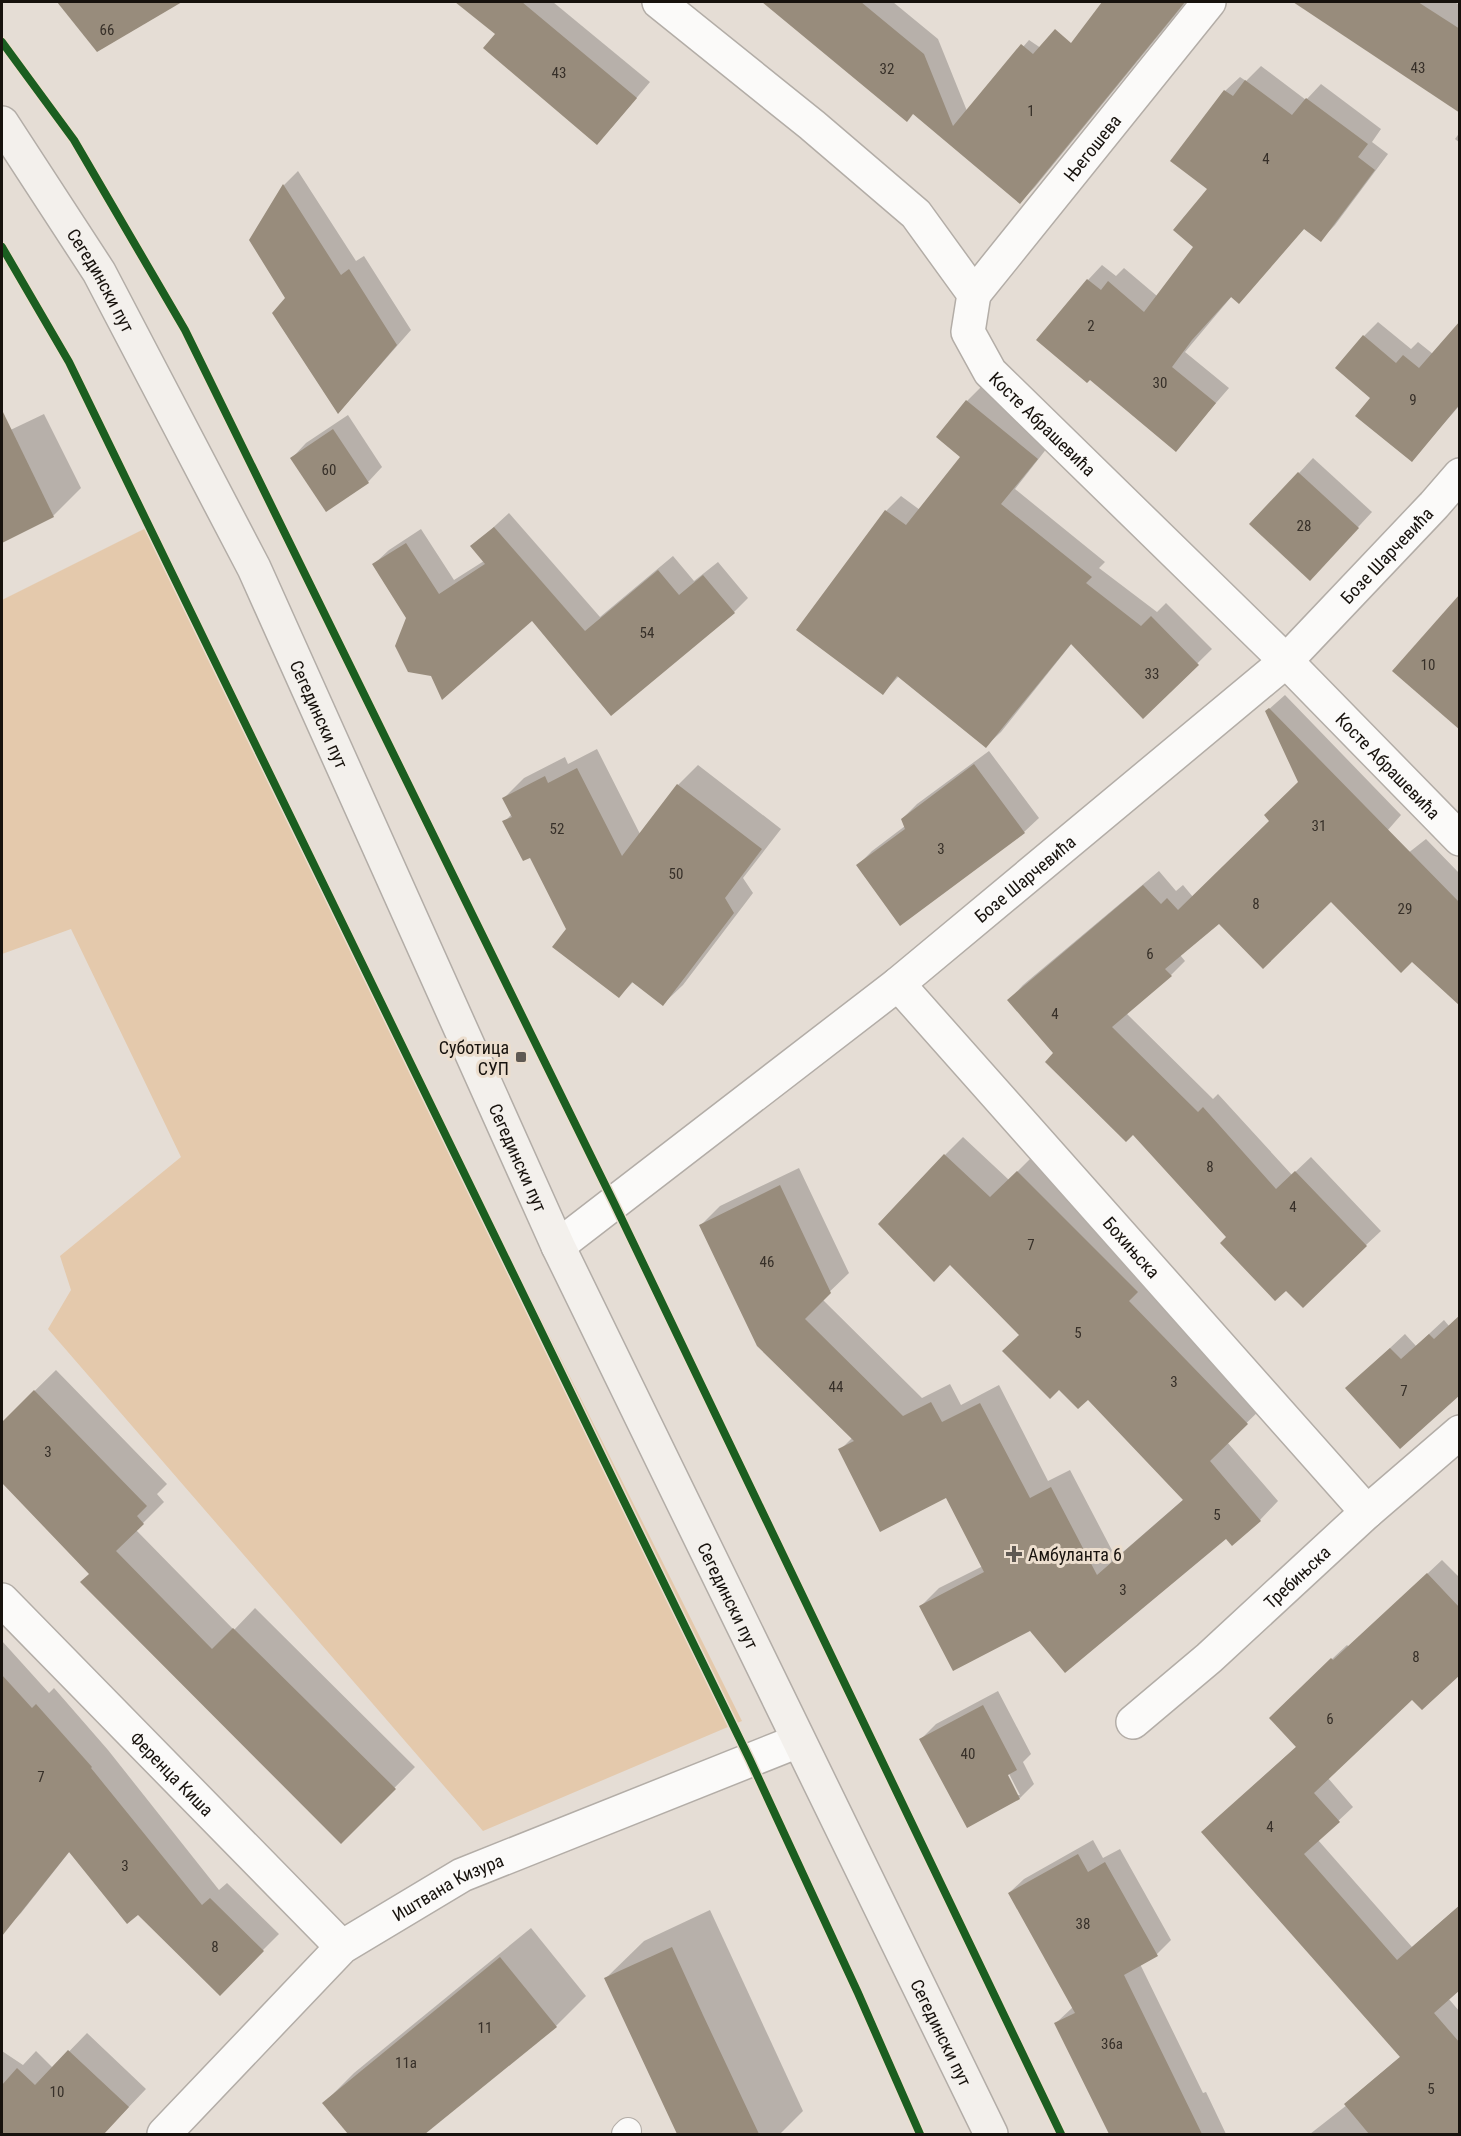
<svg xmlns="http://www.w3.org/2000/svg" width="1461" height="2136" font-family="'Roboto Condensed',sans-serif">
<style>
.green{fill:#e4c9ac}
.shadow{fill:#0003;fill-rule:evenodd}
.building{fill:#988c7c}
.lines{fill:none;stroke-linecap:round;stroke-linejoin:round}
.service-casing{stroke:#b3ada7;stroke-width:28}
.minor-casing{stroke:#b3ada7;stroke-width:36}
.secondary-casing{stroke:#b3ada7;stroke-width:36}
.service{stroke:#fbfaf9;stroke-width:26}
.minor{stroke:#fbfaf9;stroke-width:33}
.secondary{stroke:#f3f0ec;stroke-width:33}
.cycleway-casing{stroke:#ecdece;stroke-width:11}
.cycleway{stroke:#1b5e20;stroke-width:8}
.poi-dot{fill:#5f5953;stroke:#ecdece;stroke-width:2}
.labels{text-anchor:middle;dominant-baseline:central;stroke-width:6;stroke-linejoin:round;paint-order:stroke}
.number-label{font-size:15px;fill:#373029}
.street-label{font-size:18px;fill:#17120d;stroke:#ecdece}
.poi-label{font-size:18px;fill:#17120d;stroke:#ecdece;text-anchor:end}
</style>
<rect width="100%" height="100%" fill="#e5ddd5"/>
<!-- green -->
<path class="green" d="M146,528l596,1193 -259,110 -435,-502 23,-39 -11,-34 121,-99 -110,-228 -69,25v-354z"/>
<!-- shadow -->
<g class="shadow">
<path d="M71,2h108l-82,48 -33,-42z"/>
<path d="M458,2h95l97,80 -39,46z"/>
<path d="M789,2h104l45,37 29,72 62,-71 31,21 44,-59h82l-151,185 -15,15 -106,-90 -135,-98z"/>
<path d="M1333,2h121l6,3v106l-138,-92z"/>
<path d="M1261,66l45,34 15,-16 60,45 -9,13 16,12 -53,71 -14,15 -16,-12 -73,68 -47,56 44,36 -53,61 -88,-169 14,-15 14,11 8,-8 33,28 38,-49 15,-58 15,-98 15,-14 6,4z"/>
<path d="M1460,132v11l-5,-4z"/>
<path d="M298,171l58,90 8,-5 47,74 -72,82 -52,-114 -36,-58 33,-55z"/>
<path d="M1378,322l33,27 7,-7 15,12 27,-31v82l-48,55 -39,-63 -9,-61z"/>
<path d="M981,387l70,56 -36,46 90,73 -6,6 58,44 9,-9 46,46 -69,68 -71,-74 -71,89 -15,14 -87,-70 -16,17 3,-182 15,-15 19,14 43,-53 4,-56z"/>
<path d="M44,414l37,74 -28,28 -51,25v-107z"/>
<path d="M348,415l34,52 -14,15 -76,-24 14,-15z"/>
<path d="M1313,458l59,54 -48,52 -25,-91z"/>
<path d="M509,513l91,104 73,-61 21,25 24,-19 30,36 -14,14 -123,102 -79,-95 -124,-2 -34,-53 15,-14 32,-21 33,51 30,-19 -12,-14z"/>
<path d="M1285,695l116,120 -34,39 17,18 42,-33 34,35v130l-48,-44 -81,-60 -112,22 -39,33 5,6 -14,14 -45,38 87,86 5,-5 74,81 19,-18 70,74 -15,14 -139,-8 -94,-104 -78,-80 -46,-53 14,-15 136,-114 17,20 7,-6 10,12 78,-76 28,-39 -32,-71z"/>
<path d="M597,749l43,85 38,-49 20,-20 83,64 -38,49 10,15 -70,92 -20,19 -30,-22 -14,14 -51,-67 -37,-74 -27,-33 8,-8 -8,-16 20,-20 41,-21 3,7z"/>
<path d="M989,751l50,67 -15,14 -166,33 14,-14 33,-25 -3,-7 15,-15z"/>
<path d="M963,1137l46,43 27,-27 229,252 -38,37 51,59 -18,19 -230,110 -109,-24 18,-18 44,-22 -36,-70 -107,-46 12,-12 -151,-213 19,-19 79,-38 50,105 -27,26 100,99 28,-14 11,21 38,-20 49,96 22,-11 46,88 68,-59 -96,-101 -67,-63 -76,-180z"/>
<path d="M1444,1320l5,6 11,67 -113,-5 58,-54 11,12z"/>
<path d="M56,1370l111,114 -10,10 7,8 -28,28 98,100 21,-22 160,159 -74,75 -250,-268 -89,-93v-58z"/>
<path d="M1442,1560l18,18v95l-48,25 -84,80 25,29 -35,33 94,107 48,-42v83l-12,10 12,14v113l-12,9h-138l37,-29 14,-15 40,-34 -198,-224 94,-86 -12,-43 62,-58 2,2z"/>
<path d="M2,1641l47,52 5,-5 54,62 111,140 8,-7 52,51 -59,59 -82,-80 -68,-62 -49,62 -16,16 -3,-2v-77l9,-11 -9,-10z"/>
<path d="M998,1691l33,63 -8,8 11,22 -14,14 -99,-59 15,-15zM1006,1768l14,27h-3l-14,-26z"/>
<path d="M1093,1840l10,18 17,-9 51,91 -14,14 -17,10 63,129 3,-1 20,42h-109l-18,-40 -43,-71 17,-16 -64,-114 15,-14z"/>
<path d="M710,1910l93,201 -23,23h-101l-73,-156 38,-37z"/>
<path d="M531,1928l55,68 -30,30 -133,108h-73l-26,-31 30,-30z"/>
<path d="M87,2033l59,56 -43,45h-101v-83l21,14 13,-14 17,17z"/>
</g>
<!-- building -->
<g class="building">
<path d="M57,2h125l-85,50z"/>
<path d="M455,2h67l115,96 -40,47 -114,-97 12,-14z"/>
<path d="M762,2h99l63,52 29,72 68,-82 12,10 22,-25 16,14 31,-41h83l-165,202 -107,-90 -6,8z"/>
<path d="M1293,2h125l42,27v84z"/>
<path d="M1245,80l47,35 14,-17 62,46 -10,13 17,13 -54,72 -17,-13 -65,75 -8,-7 -39,43 -20,27 44,36 -40,49 -86,-72 -3,3 -51,-43 51,-61 14,11 7,-9 36,31 49,-65 -20,-17 34,-41 -37,-28 54,-71 9,6z"/>
<path d="M283,184l58,91 8,-6 48,76 -59,69 -66,-101 13,-15 -36,-58z"/>
<path d="M1460,321v83l-48,58 -57,-46 15,-18 -35,-30 28,-33 33,28 7,-8 16,13z"/>
<path d="M966,400l72,59 -37,45 91,73 -6,6 55,43 10,-10 48,49 -56,54 -72,-75 -85,104 -89,-72 -14,19 -87,-65 89,-120 21,15 54,-68 -24,-20z"/>
<path d="M2,410l52,107 -52,26z"/>
<path d="M333,429l36,54 -43,29 -36,-54z"/>
<path d="M1298,472l61,56 -49,53 -61,-57z"/>
<path d="M494,527l91,104 73,-61 21,25 24,-20 32,38 -124,103 -79,-95 -90,79 -11,-24 -23,-4 -13,-26 11,-28 -34,-54 34,-21 33,51 46,-30 -15,-18z"/>
<path d="M1460,594v136l-68,-59z"/>
<path d="M1269,708l191,195v103l-48,-44 -11,11 -70,-71 -68,67 -44,-45 -54,45 7,7 -60,51 86,85 5,-5 73,82 19,-18 72,75 -64,62 -17,-17 -11,10 -55,-58 6,-6 -93,-102 -7,7 -81,-80 8,-9 -46,-53 136,-115 18,19 6,-6 11,12 91,-89 -5,-6 34,-33 -33,-71z"/>
<path d="M974,764l51,69 -125,93 -44,-61 49,-36 -4,-10z"/>
<path d="M577,768l45,88 55,-72 85,65 -37,49 9,15 -71,93 -31,-24 -13,16 -67,-51 14,-18 -36,-71 -7,3 -21,-40 10,-4 -10,-19 43,-22 3,7z"/>
<path d="M944,1154l46,43 27,-26 121,121 -9,9 119,123 -38,37 51,60 -29,25 -6,-7 -161,134 -35,-42 -77,40 -34,-65 65,-34 -38,-74 -66,34 -42,-83 16,-8 -97,-95 -58,-121 81,-40 51,108 -26,26 98,97 28,-14 11,20 38,-19 50,95 21,-11 46,88 86,-75 -95,-100 -10,9 -19,-19 -9,9 -48,-48 17,-16 -69,-70 -16,17 -56,-58z"/>
<path d="M1460,1315v80l-60,54 -55,-61 45,-40 11,11 28,-25 5,5z"/>
<path d="M34,1390l113,116 -10,10 7,8 -28,27 96,98 21,-21 163,161 -55,55 -261,-262 9,-8 -87,-91v-61z"/>
<path d="M1427,1573l33,35v67l-38,35 -10,-10 -98,93 26,29 -36,32 93,106 63,-55v85l-26,23 26,30v91h-91l-25,-30 56,-47 -199,-225 95,-85 -27,-29 62,-60 2,2z"/>
<path d="M2,1675l30,33 4,-4 56,63 -1,1 111,137 8,-7 54,53 -44,45 -82,-81 -11,9 -58,-72 -67,84z"/>
<path d="M983,1705l34,65 -9,5 12,24 -53,29 -48,-89z"/>
<path d="M1078,1854l10,18 17,-10 53,94 -34,19 78,159h-93l-55,-111 21,-10 -67,-120z"/>
<path d="M672,1947l31,68 56,119h-82l-73,-156z"/>
<path d="M500,1957l57,70 -132,107h-77l-26,-31z"/>
<path d="M68,2050l61,57 -25,27h-102v-49l15,-17 18,17z"/>
</g>
<g class="lines">
<defs>
<path id="service" d="M625,2134l3,-3"/>
<g id="minor">
<path id="s1" d="M659,2l153,123 104,89 58,80 -6,38 22,40 296,289 174,178"/>
<path id="s2" d="M974,294l235,-292"/>
<path id="s3" d="M898,984l469,528"/>
<path id="s4" d="M558,1246l340,-262 388,-323 148,-156 26,-30"/>
<path id="s5" d="M2,1600l340,347"/>
<path id="s6" d="M1133,1722l76,-64 158,-146 93,-80"/>
<path id="s7" d="M164,2134l178,-187 120,-72 336,-134"/>
</g>
<g id="secondary">
<path id="s8" d="M2,123l97,149 155,296 304,678 433,888"/>
</g>
</defs>
<!-- service casing -->
<use href="#service" class="service-casing"/>
<!-- minor casing -->
<use href="#minor" class="minor-casing"/>
<!-- secondary casing -->
<use href="#secondary" class="secondary-casing"/>
<!-- service -->
<use href="#service" class="service"/>
<!-- minor -->
<use href="#minor" class="minor"/>
<!-- secondary -->
<use href="#secondary" class="secondary"/>
<defs>
<g id="cycleway">
<path d="M2,42l72,98 111,190 429,873 447,931"/>
<path d="M2,247l67,115 681,1398 108,233 62,141"/>
</g>
</defs>
<!-- cycleway casing -->
<use href="#cycleway" class="cycleway-casing"/>
<!-- cycleway -->
<use href="#cycleway" class="cycleway"/>
</g>
<!-- markers -->
<g class="poi-dot">
<rect x="515" y="1051" width="12" height="12" rx="3"/>
<path d="M1011 1545h6v6h6v6h-6v6h-6v-6h-6v-6h6z"/>
</g>
<g class="labels">
<!-- number labels -->
<g class="number-label">
<text x="107" y="30">66</text>
<text x="1418" y="68">43</text>
<text x="887" y="69">32</text>
<text x="559" y="73">43</text>
<text x="1031" y="111">1</text>
<text x="1266" y="159">4</text>
<text x="1091" y="326">2</text>
<text x="1160" y="383">30</text>
<text x="1413" y="400">9</text>
<text x="329" y="470">60</text>
<text x="1304" y="526">28</text>
<text x="647" y="633">54</text>
<text x="1428" y="665">10</text>
<text x="1152" y="674">33</text>
<text x="1319" y="826">31</text>
<text x="557" y="829">52</text>
<text x="941" y="849">3</text>
<text x="676" y="874">50</text>
<text x="1256" y="904">8</text>
<text x="1405" y="909">29</text>
<text x="1150" y="954">6</text>
<text x="1055" y="1014">4</text>
<text x="1210" y="1167">8</text>
<text x="1293" y="1207">4</text>
<text x="1031" y="1245">7</text>
<text x="767" y="1262">46</text>
<text x="1078" y="1333">5</text>
<text x="1174" y="1382">3</text>
<text x="836" y="1387">44</text>
<text x="1404" y="1391">7</text>
<text x="48" y="1452">3</text>
<text x="1217" y="1515">5</text>
<text x="1123" y="1590">3</text>
<text x="1416" y="1657">8</text>
<text x="1330" y="1719">6</text>
<text x="968" y="1754">40</text>
<text x="41" y="1777">7</text>
<text x="1270" y="1827">4</text>
<text x="125" y="1866">3</text>
<text x="1083" y="1924">38</text>
<text x="215" y="1947">8</text>
<text x="485" y="2028">11</text>
<text x="1112" y="2044">36a</text>
<text x="406" y="2063">11a</text>
<text x="1431" y="2089">5</text>
<text x="57" y="2092">10</text>
</g>
<!-- street labels -->
<g class="street-label">
<text stroke="none"><textPath href="#s2" startOffset="188">Његошева</textPath></text>
<text stroke="none"><textPath href="#s8" startOffset="186">Сегедински пут</textPath></text>
<text stroke="none"><textPath href="#s1" startOffset="590">Косте Абрашевића</textPath></text>
<text stroke="none"><textPath href="#s4" startOffset="1080">Бозе Шарчевића</textPath></text>
<text stroke="none"><textPath href="#s8" startOffset="672">Сегедински пут</textPath></text>
<text stroke="none"><textPath href="#s1" startOffset="1076">Косте Абрашевића</textPath></text>
<text stroke="none"><textPath href="#s4" startOffset="594">Бозе Шарчевића</textPath></text>
<text stroke="none"><textPath href="#s8" startOffset="1158">Сегедински пут</textPath></text>
<text stroke="none"><textPath href="#s3" startOffset="352">Бохињска</textPath></text>
<text stroke="none"><textPath href="#s6" startOffset="219">Требињска</textPath></text>
<text stroke="none"><textPath href="#s8" startOffset="1644">Сегедински пут</textPath></text>
<text stroke="none"><textPath href="#s5" startOffset="243">Ференца Киша</textPath></text>
<text stroke="none"><textPath href="#s7" startOffset="380">Иштвана Кизура</textPath></text>
<text stroke="none"><textPath href="#s8" startOffset="2130">Сегедински пут</textPath></text>
</g>
<!-- poi labels -->
<g class="poi-label">
<text x="509" y="1047">Суботица<tspan x="509" dy="21">СУП</tspan></text>
<text x="1028" y="1554" text-anchor="start">Амбуланта 6</text>
</g>
</g>
<!-- border -->
<rect width="1461" height="2136" fill="none" stroke="#17120d" stroke-width="6"/>
</svg>
